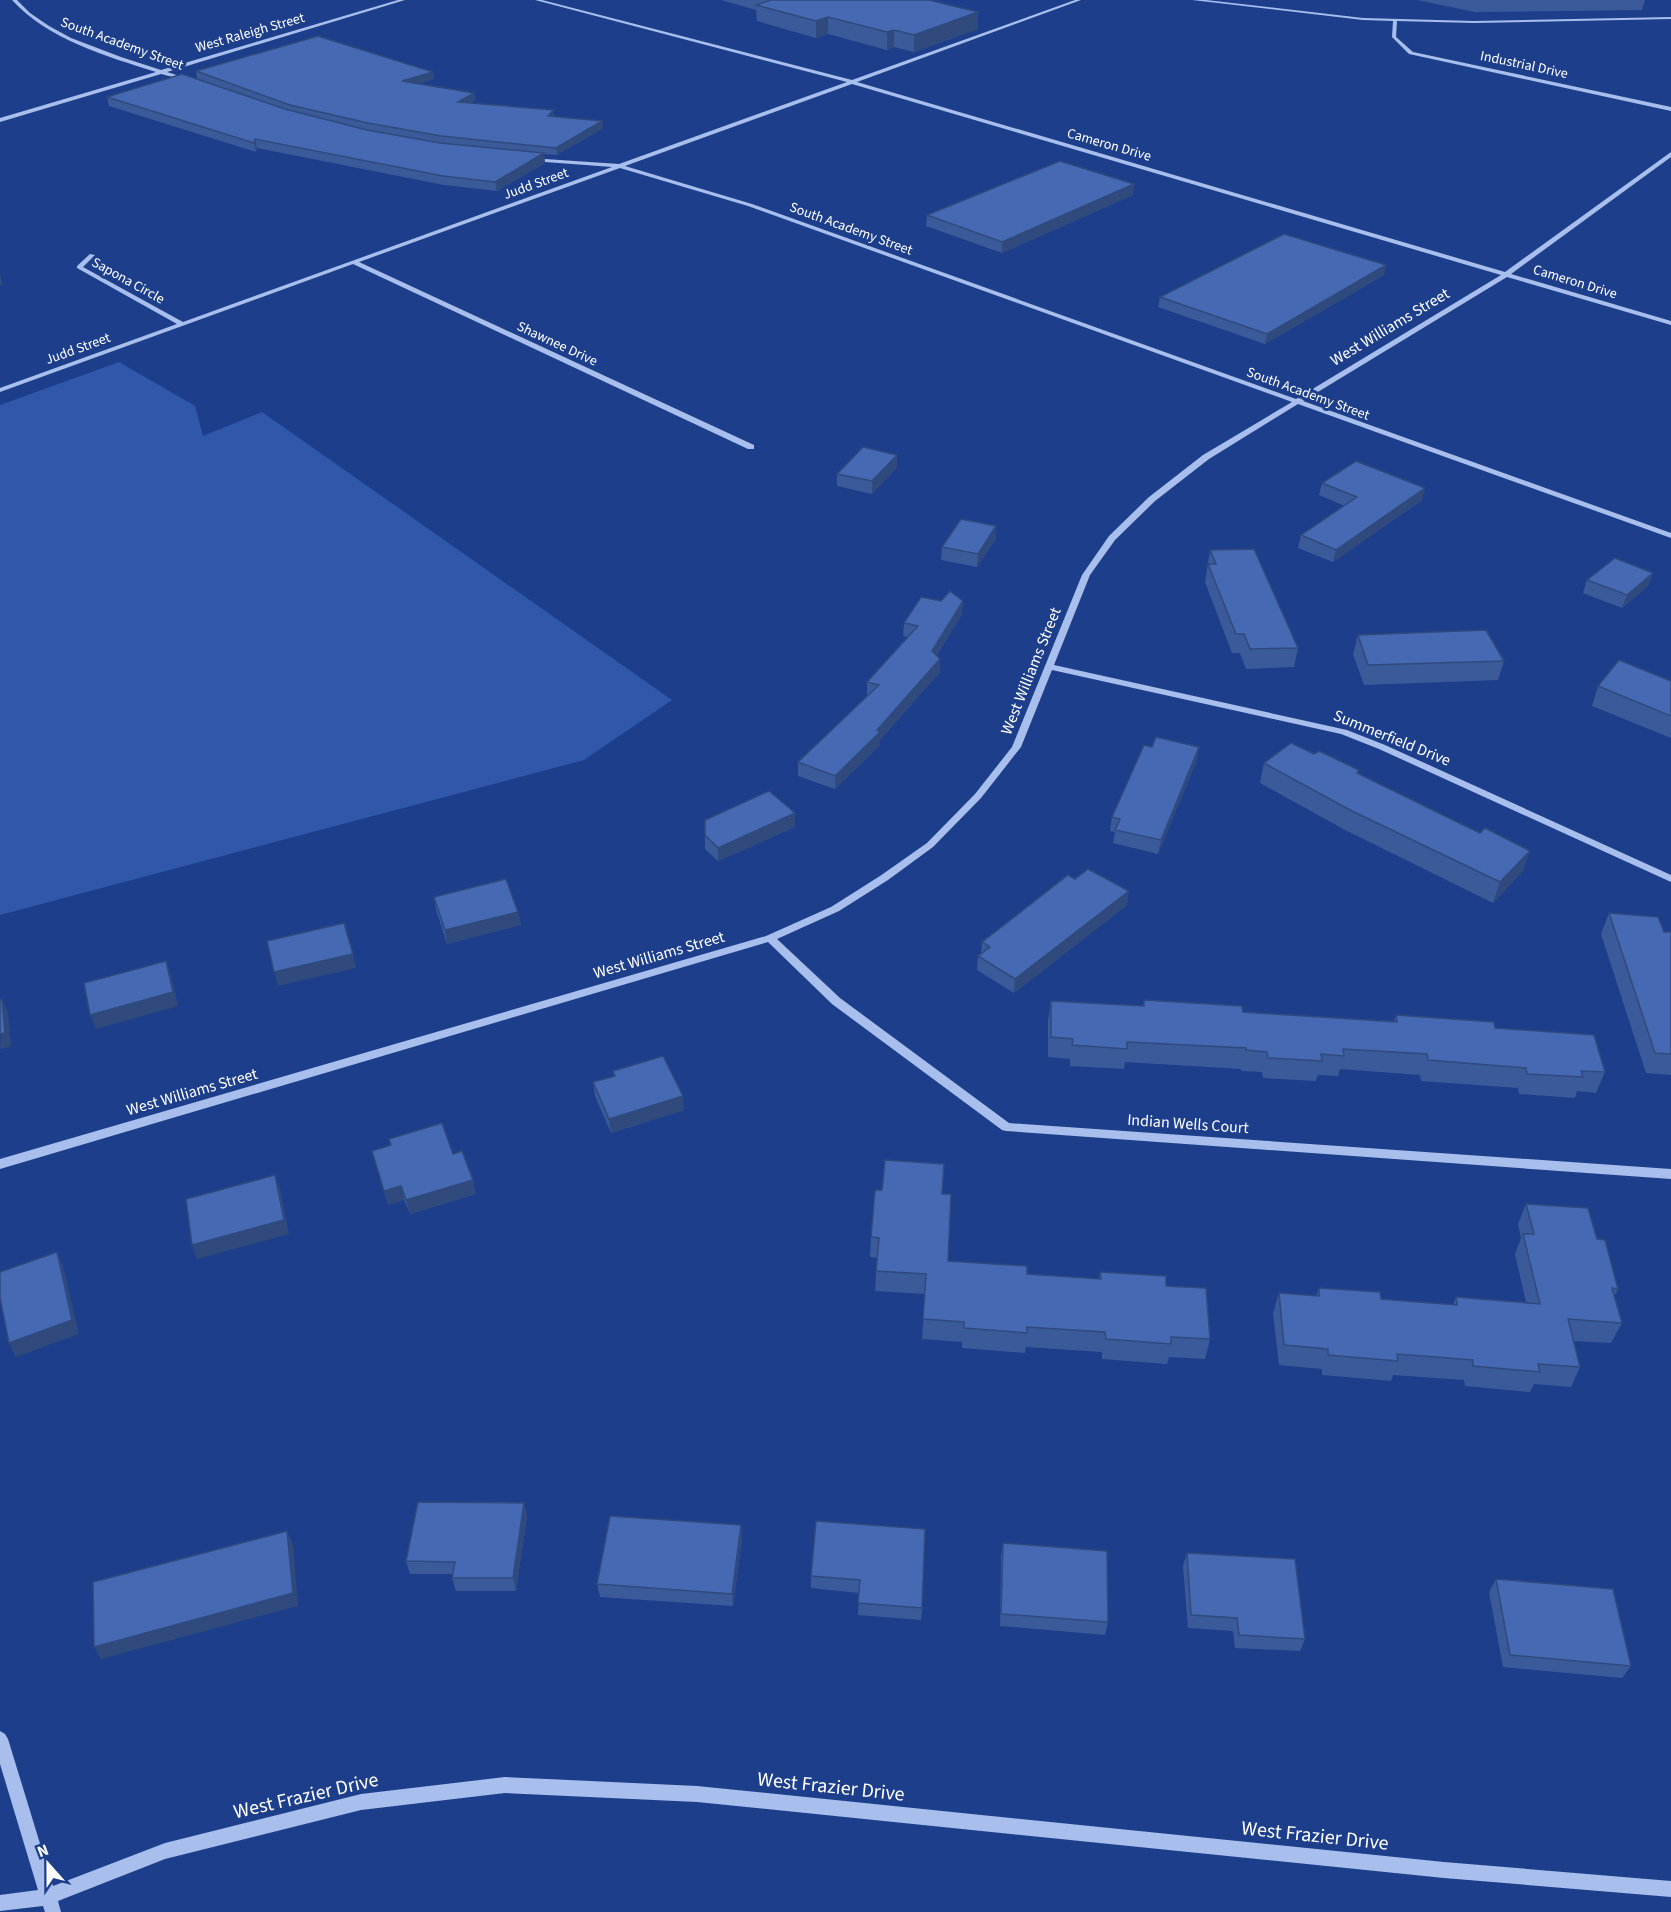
<svg xmlns="http://www.w3.org/2000/svg" width="1671" height="1912" font-family="'Source Sans 3',sans-serif">
<style>
.green{fill:#3057a9}
.lines{fill:none;stroke-linecap:round;stroke-linejoin:round}
.minor{fill:#a8beec;fill-rule:evenodd}
.wall{fill:#3b5a9a}
.shaded-wall{fill:#304a7d}
.building{fill:#4569b3;stroke:#304a7d;stroke-width:1.5}
.labels{text-anchor:middle;dominant-baseline:central;stroke-width:6;stroke-linejoin:round;paint-order:stroke}
.far-street-label{font-size:14px;fill:#fff;stroke:#1d3f8b}
.street-label{font-size:16px;fill:#fff;stroke:#1d3f8b}
.near-street-label{font-size:20px;fill:#fff;stroke:#1d3f8b}
</style>
<rect width="100%" height="100%" fill="#1d3f8b"/>
<!-- green -->
<path class="green" d="M119,362l76,44 8,30 59,-24 410,288 -88,60 -584,155v-510z"/>
<g class="lines">
<!-- minor -->
<g class="minor">
<path d="M12,0h5l13,13 19,13 22,12 50,19 40,13 237,-70h7l-238,72 22,7v2l-28,-7 -161,48v-4l156,-46c-50,-16 -107,-32 -144,-72z"/>
<path d="M535,0h7l310,80 223,-80h6l-224,82 648,190 166,-120v5l-160,117 160,47v4l-164,-48 -204,124 368,132v5l-373,-134 -89,55 -54,42 -40,39 -25,35 -36,90 293,65 38,15 286,130v7l-292,-133 -38,-15 -289,-64 -31,77 -40,51 -48,49 -45,33 -49,31 -62,28 63,59 169,125 662,46v10l-665,-48 -4,-1 -170,-126 -64,-62 -768,227v-10l766,-223 65,-29 49,-31 47,-33 48,-49 37,-47 70,-172 27,-39 40,-39 54,-42 89,-53 -544,-196 -128,-38 -261,94 395,183v4h-6l-395,-185 -353,128v-4l177,-64 -100,-56v-2l13,-12 5,1 -12,12 100,55 429,-155 -80,-6 -3,-2 1,-1 89,6 228,-82zM852,84l649,191 -205,124 -544,-195 -127,-38z"/>
<path d="M1192,0h14l157,18 111,3 197,-4v2l-197,4 -77,-2 -1,16 17,15 258,55v4l-262,-57 -17,-17 1,-16 -30,-1z"/>
<path d="M0,1731l5,3 3,5 45,147 112,-43 196,-49 144,-17 192,9 747,76 227,19v16l-227,-19 -747,-76 -192,-9 -144,17 -196,49 -107,42 3,11h-16l-2,-6 -43,5v-16l38,-5 -38,-126z"/>
</g>
</g>
<!-- wall -->
<g class="wall">
<path d="M721,0h208l49,29 -64,23 -20,-5 -7,3 -59,-16 -12,4 -59,-17 -1,-11z"/>
<path d="M1417,0h228l-3,10 -167,2z"/>
<path d="M196,71l237,1 1,7 -16,5 56,9 1,7 -5,3 84,7v6l49,12 -46,27 -13,-1 1,9 -48,28 -53,-6 -187,-37 -1,4 -147,-46 -2,-9 90,-18z"/>
<path d="M1133,195l-131,58 -76,-27 1,-11z"/>
<path d="M1384,275l-119,69 -107,-37 2,-10z"/>
<path d="M897,467l-25,27 -35,-8v-12z"/>
<path d="M1322,483l100,17 -89,62 -35,-14 3,-13 44,-29 -26,-11z"/>
<path d="M996,526v13l-19,28 -36,-7 1,-13z"/>
<path d="M1210,550l88,98 -4,19 -48,2 -6,-16h-8l-27,-71z"/>
<path d="M1653,573l-5,13 -26,22 -39,-15 4,-13z"/>
<path d="M941,601h22l-1,13 -25,41 3,17 -60,68v5l-45,44 -37,-13v-14l71,-67h-2v-13l41,-45 -5,-1 1,-13z"/>
<path d="M1358,635l146,26 -6,19 -134,5 -11,-31z"/>
<path d="M1671,681v57l-79,-32 6,-20z"/>
<path d="M1314,754l45,16 -1,4 165,97 -30,32 -148,-73 -85,-47 4,-20z"/>
<path d="M1197,760l-39,94 -45,-11 2,-11 -5,-1 2,-14z"/>
<path d="M795,827l-77,34 -13,-12v-14z"/>
<path d="M1075,879l52,26 -113,88 -37,-23 1,-14 3,-2 1,-12z"/>
<path d="M434,897l84,15 3,13 -74,19 -11,-34z"/>
<path d="M1609,913l55,19h7v143l-25,-2 -45,-139z"/>
<path d="M1144,1000l99,12 151,9 2,-6 99,13 110,44 -9,21 -19,-2 -2,7 -56,-4 -1,-6 -97,-7 -1,-6 -80,-6 -2,7 -20,-1 -2,6 -53,-3 -1,-6 -21,-1v-2l-116,-7 -1,7 -54,-3v-7l-22,-2v-36l3,-20 92,5z"/>
<path d="M613,1071l71,39 -73,23 -16,-37 -2,-14 21,-6z"/>
<path d="M389,1139l64,15 23,40 -66,20 -6,-14 -16,5 -16,-54 19,-5z"/>
<path d="M942,1194l6,67 79,13 72,5 1,-7 66,14 44,53 -5,20 -36,-2 -2,7 -65,-5v-7l-76,-5 -1,6 -63,-5v-6l-40,-3 3,-45 -50,-3 2,-33 -7,-1 1,-20z"/>
<path d="M1526,1204l71,35 21,50 -4,8 8,26 -11,20 -37,-2 6,26 -9,20 -37,-3 -4,8 -65,-6 -1,-6 -71,-5 -2,6 -69,-6v-6l-43,-4 -6,-52 6,-20 37,3 3,-8 62,11 72,6 3,-8 70,5 -11,-48 6,-16 -3,-14z"/>
<path d="M524,1503l3,13 -11,75h-60l-4,-13 1,-4h-43l-4,-13z"/>
<path d="M816,1521l106,87 -1,12 -63,-5 1,-22 -48,-5v-12z"/>
<path d="M741,1525l1,13 -9,68 -133,-9 -3,-13z"/>
<path d="M1003,1543l105,79 -3,13 -105,-9 1,-70z"/>
<path d="M1187,1553l118,86 -5,12 -65,-3 -2,-17 -45,-3 -5,-62z"/>
<path d="M1496,1579l135,87 -9,12 -119,-11 -14,-75z"/>
</g>
<!-- shaded-wall -->
<g class="shaded-wall">
<path d="M978,12v17l-64,23v-17z"/>
<path d="M828,17v17l-12,4v-17z"/>
<path d="M894,30v17l-7,3v-18z"/>
<path d="M433,72l1,7 -30,10 -2,-8z"/>
<path d="M474,93l1,7 -16,9 -1,-7z"/>
<path d="M554,110v8l-6,-2z"/>
<path d="M602,121l1,7 -46,27 -1,-7z"/>
<path d="M255,139l2,9 -1,4 -2,-9z"/>
<path d="M544,153l1,10 -48,28 -2,-9z"/>
<path d="M1134,184l-1,11 -131,58v-11z"/>
<path d="M1386,265l-2,10 -119,69 2,-10z"/>
<path d="M0,274l3,11h-3z"/>
<path d="M897,455v12l-25,27v-13z"/>
<path d="M1425,488l-3,12 -89,62 3,-12z"/>
<path d="M996,526v13l-19,28 1,-13z"/>
<path d="M1653,573l-5,13 -26,22 5,-13z"/>
<path d="M963,601l-1,13 -31,50 1,-13z"/>
<path d="M940,659v13l-60,68v5l-45,44v-13l42,-46z"/>
<path d="M1199,747l-2,13 -39,94 3,-14z"/>
<path d="M795,813v14l-77,34v-13z"/>
<path d="M1530,851l-7,20 -30,32 7,-21z"/>
<path d="M1129,891l-2,14 -113,88 1,-14z"/>
<path d="M518,912l3,13 -74,19 -2,-14z"/>
<path d="M353,954l3,14 -78,18 -4,-14z"/>
<path d="M166,961l5,14 7,31 -82,23 -6,-14z"/>
<path d="M2,999l6,14 3,34 -11,2z"/>
<path d="M683,1096l1,14 -73,23 -2,-14z"/>
<path d="M275,1175l5,14 9,45 -92,25 -5,-14z"/>
<path d="M473,1180l3,14 -66,20 -4,-14z"/>
<path d="M401,1186l3,14 -16,5 -4,-14z"/>
<path d="M57,1252l6,14 16,68 -63,23 -7,-14z"/>
<path d="M524,1503l3,13 -11,75 -3,-13z"/>
<path d="M741,1525l1,13 -9,68 -1,-12z"/>
<path d="M287,1531l6,13 5,62 -197,53 -7,-12z"/>
</g>
<!-- building -->
<g class="building">
<path d="M771,0h158l49,12 -64,23 -20,-5 -7,2 -59,-15 -12,4 -60,-16z"/>
<path d="M318,36l115,36 -31,9 72,12 -16,9 96,8 -6,6 54,5 -46,27 -115,-12 -73,-13 -78,-18 -94,-34z"/>
<path d="M182,74l103,35 82,21 73,13 104,10 -49,29 -52,-6 -188,-37 -1,4 -147,-46z"/>
<path d="M1060,161l74,23 -132,58 -75,-27z"/>
<path d="M1284,234l102,31 -119,69 -107,-37z"/>
<path d="M863,447l34,8 -25,26 -35,-7z"/>
<path d="M1356,461l69,27 -89,62 -35,-15 56,-38 -35,-14z"/>
<path d="M961,519l35,7 -18,28 -36,-7z"/>
<path d="M1254,549l44,99 -48,1 -6,-15h-8l-28,-70h8l-6,-14z"/>
<path d="M1615,558l38,15 -26,22 -40,-15z"/>
<path d="M950,591l13,10 -31,50 8,8 -63,71 3,2 -45,44 -37,-14 81,-77 -12,-3 51,-56 -14,-3 17,-26 20,4z"/>
<path d="M1486,630l18,31 -136,4 -10,-30z"/>
<path d="M1619,660l52,21v35l-73,-30z"/>
<path d="M1156,737l43,10 -38,93 -46,-10 5,-11 -8,-2 32,-72 8,2z"/>
<path d="M1291,743l23,11 5,-3 40,19 -2,3 96,47 27,13 5,-5 45,23 -30,31 -150,-72 -86,-47z"/>
<path d="M769,791l26,22 -77,35 -13,-13v-15z"/>
<path d="M1088,869l41,22 -114,88 -37,-23 12,-9 -8,-5 86,-67 7,4z"/>
<path d="M506,879l12,33 -73,18 -11,-33z"/>
<path d="M1609,913l49,4 6,15h7v122l-16,-1z"/>
<path d="M344,923l9,31 -79,18 -7,-31z"/>
<path d="M166,961l7,31 -83,23 -6,-32z"/>
<path d="M2,999l3,34 -5,1v-34z"/>
<path d="M1144,1000l98,6 1,6 154,10 -1,-7 98,7 1,6 99,7 11,37 -24,-1 2,6 -56,-3 -1,-6 -98,-8 -1,-6 -84,-5 1,7 -23,-2 1,7 -54,-3 -1,-6 -21,-2v-2l-119,-6v7l-55,-4 1,-6 -22,-2v-36l93,5z"/>
<path d="M663,1056l20,40 -74,23 -16,-37 22,-6 -2,-5z"/>
<path d="M442,1123l11,31 9,-3 11,29 -67,20 -5,-14 -17,5 -12,-40 19,-6 -2,-6z"/>
<path d="M885,1160l59,4 -2,30h9l-3,67 79,5v8l74,5 -1,-7 66,4v10l40,2 4,51 -39,-2v7l-65,-5 -1,-7 -78,-5v6l-63,-5v-6l-41,-3 3,-45 -50,-3 3,-33 -8,-1 4,-47h7z"/>
<path d="M275,1175l9,45 -92,25 -6,-46z"/>
<path d="M1526,1204l62,4 9,31 8,1 13,49 -6,-1 10,35 -54,-4 12,48 -42,-3 2,8 -67,-6v-6l-76,-6 1,7 -70,-6v-6l-44,-4 -5,-52 40,3v-8l61,4 1,7 76,6 -1,-8 84,7 -17,-70h11z"/>
<path d="M57,1252l15,68 -63,23 -9,-45v-26z"/>
<path d="M418,1502l106,1 -11,75h-61l3,-16 -49,-1z"/>
<path d="M610,1516l131,9 -9,69 -135,-10z"/>
<path d="M816,1521l109,8 -3,79 -64,-5 2,-23 -49,-4z"/>
<path d="M287,1531l6,62 -199,54 -1,-65z"/>
<path d="M1003,1543l104,8 1,71 -107,-8z"/>
<path d="M1187,1553l108,6 10,80 -66,-4 -2,-17 -46,-3z"/>
<path d="M1496,1579l117,10 18,77 -121,-11z"/>
</g>
<g class="labels">
<!-- far-street labels -->
<g class="far-street-label">
<text transform="translate(250 33) rotate(-16)">West Raleigh Street</text>
<text transform="translate(122 44) rotate(20)">South Academy Street</text>
<text transform="translate(1524 65) rotate(12)">Industrial Drive</text>
<text transform="translate(1109 145) rotate(16)">Cameron Drive</text>
<text transform="translate(536 184) rotate(-20)">Judd Street</text>
<text transform="translate(851 229) rotate(20)">South Academy Street</text>
<text transform="translate(128 281) rotate(29)">Sapona Circle</text>
<text transform="translate(1575 282) rotate(17)">Cameron Drive</text>
<text transform="translate(557 344) rotate(25)">Shawnee Drive</text>
<text transform="translate(78 349) rotate(-20)">Judd Street</text>
<text transform="translate(1308 394) rotate(20)">South Academy Street</text>
</g>
<!-- street labels -->
<g class="street-label">
<text transform="translate(1390 327) rotate(-31)">West Williams Street</text>
<text transform="translate(1031 671) rotate(-68)">West Williams Street</text>
<text transform="translate(1392 738) rotate(22)">Summerfield Drive</text>
<text transform="translate(659 955) rotate(-16)">West Williams Street</text>
<text transform="translate(192 1092) rotate(-16)">West Williams Street</text>
<text transform="translate(1188 1124) rotate(4)">Indian Wells Court</text>
</g>
<!-- near-street labels -->
<g class="near-street-label">
<text transform="translate(831 1787) rotate(6)">West Frazier Drive</text>
<text transform="translate(306 1796) rotate(-13)">West Frazier Drive</text>
<text transform="translate(1315 1836) rotate(6)">West Frazier Drive</text>
</g>
</g>
<!-- north arrow -->
<g transform="translate(48 1864) rotate(339)" stroke="#1d3f8b" stroke-width="4.5" paint-order="stroke">
<path d="M0-4.5L10 22L0 15L-10 22Z" fill="#ffffff"/>
<text y="-9" font-size="16" font-weight="bold" text-anchor="middle" fill="#ffffff">N</text>
</g>
</svg>
